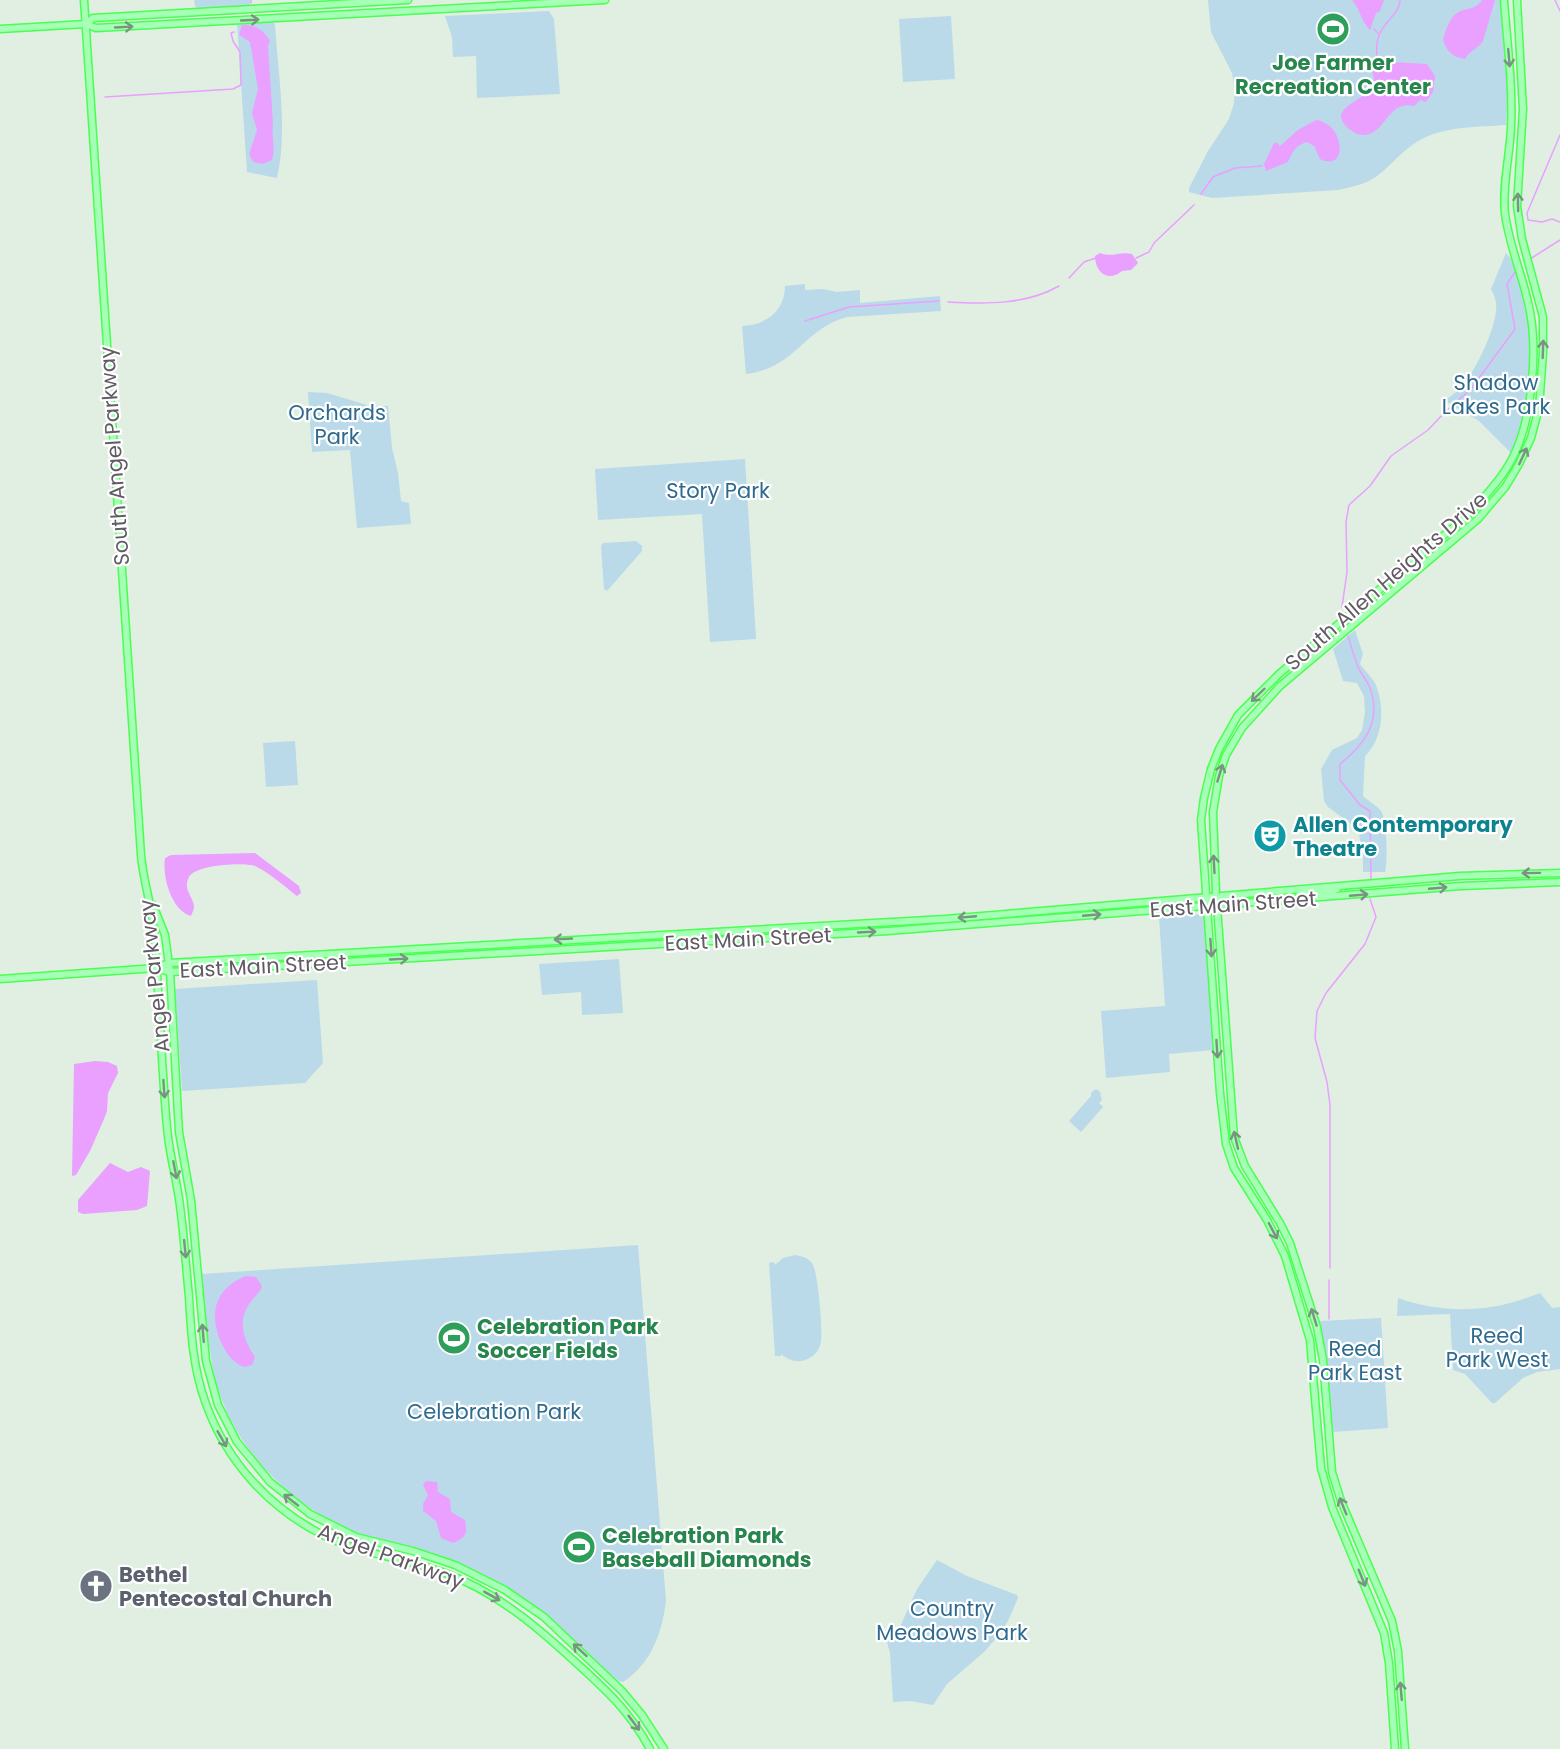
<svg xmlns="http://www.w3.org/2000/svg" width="1560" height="1749" font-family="Poppins,sans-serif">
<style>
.green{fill:#badae9}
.water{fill:#e9a0ff}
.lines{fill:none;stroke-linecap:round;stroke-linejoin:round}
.stream{stroke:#e9a0ff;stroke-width:1.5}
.major-casing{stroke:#49ff52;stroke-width:9}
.major{stroke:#a5ffb4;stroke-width:6}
.oneway{stroke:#799480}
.labels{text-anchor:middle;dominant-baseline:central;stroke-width:4.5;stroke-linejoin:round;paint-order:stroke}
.leisure-label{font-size:21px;font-weight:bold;fill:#27864d;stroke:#fff;text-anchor:start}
.park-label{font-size:21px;fill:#2e6a8e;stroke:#fff}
.street-label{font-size:21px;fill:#625a64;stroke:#fff}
.culture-label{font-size:21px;font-weight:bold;fill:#0d838f;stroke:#fff;text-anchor:start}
.worship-label{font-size:21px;font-weight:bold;fill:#5b616d;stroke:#fff;text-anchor:start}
</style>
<rect width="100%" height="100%" fill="#e1eee2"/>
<!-- green -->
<g class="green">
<path d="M194,0h56v6l-51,3 -4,-3z"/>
<path d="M1208,0h293l7,94 -2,31c-28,2 -61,1 -86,15 -17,9 -28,25 -43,36 -11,8 -25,11 -39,14l-126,8 -23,-6v-4l19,-37 21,-32 5,-16 1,-13 -3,-17 -21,-41z"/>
<path d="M549,11l5,8 6,75 -83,4 -1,-42 -23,1 -1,-20 -7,-21z"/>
<path d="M951,16l4,63 -52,3 -4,-63z"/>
<path d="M272,21l3,4c3,49 13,105 2,153l-30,-6 -10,-149z"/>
<path d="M1506,253c24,24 27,105 22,138 -3,22 -9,42 -17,62l-32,-32 -35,-21c4,-2 9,-5 12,-8 17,-14 43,-67 40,-90 -1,-4 -3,-9 -5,-13z"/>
<path d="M805,284v6l17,-1 15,3 23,-2v13l80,-7 1,15 -94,6c-44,12 -51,51 -101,57l-4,-48c24,-1 43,-15 43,-40z"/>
<path d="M308,392l19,1 43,13h18l4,42 6,25 3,28 8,2 2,21 -54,4 -7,-78 -38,2z"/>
<path d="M745,459l11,180 -46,3 -8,-128 -104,6 -3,-51z"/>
<path d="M636,541l6,5v5l-35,40 -3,-2 -3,-43 2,-3z"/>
<path d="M1355,630l8,24 -3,10c4,6 11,12 15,19 10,22 9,55 -10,73l-2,40c5,5 13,9 18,15 6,7 7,51 4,61h-22v-17l-5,-26 -30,-22 -4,-6 -3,-32 11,-19 25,-12 5,-8 3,-18 -1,-16 -7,-13 -14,-2 -10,-32z"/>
<path d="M295,741l3,44 -32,2 -3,-44z"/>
<path d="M1204,914l10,136 -45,4 1,18 -64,6 -5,-67 64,-5 -6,-89z"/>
<path d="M619,959l4,54 -41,2 -1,-23 -39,3 -3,-31z"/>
<path d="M317,980l6,83 -18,20 -123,8 -7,-102z"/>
<path d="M1096,1089l4,3 2,8 -3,3 4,4 -22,25 -12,-11 22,-25v-3z"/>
<path d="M638,1245l28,356c-4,32 -15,63 -43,81l-5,-1c-45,-40 -88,-86 -144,-111 -19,-8 -40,-16 -59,-22 -24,-8 -48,-10 -71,-19 -10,-5 -21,-13 -31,-19 -47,-32 -84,-76 -98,-132 -8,-34 -10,-70 -13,-104z"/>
<path d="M795,1255c7,1 13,3 17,8 6,8 12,73 8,83 -3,8 -10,13 -18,15 -8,1 -15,-2 -21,-7v2h-6l-6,-93 5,-1 1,3 8,-7z"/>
<path d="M1540,1293l12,15 8,-1v62l-23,3 -14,6 -28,25h-3l-27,-29 -12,-4 -3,-56 -53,2 1,-18c48,17 95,14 142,-5z"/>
<path d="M1381,1318l7,110 -56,4 -6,-76 -6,-35z"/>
<path d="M937,1560l30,16 50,19 1,3 -10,23 -9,14 -15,17 -37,32 -14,21 -23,-4 -17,1 -3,-49 -3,-11 12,-13 18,-40z"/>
</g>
<!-- water -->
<g class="water">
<path d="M1352,0h32l-4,11 -4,2 -6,17c-9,-9 -10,-21 -18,-30z"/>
<path d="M1482,0h13l-12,41c-5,8 -13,9 -18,18 -13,-2 -19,-8 -22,-20 3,-8 6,-21 14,-26 9,-6 18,-2 25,-13z"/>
<path d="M242,25c12,-1 22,5 28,16l-2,5 5,77c-2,13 3,24 -1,37l-9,4 -10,-2 -4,-8 8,-24 -5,-17 6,-24 -8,-47 -11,-7z"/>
<path d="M1376,57l15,5 36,2 8,12 -2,16 -7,10 -6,-2 -6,6c-24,-6 -28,23 -45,28 -6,2 -12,1 -17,-3 -31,-23 14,-29 21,-46 3,-9 -2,-14 -5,-22l2,-3z"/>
<path d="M1316,120c30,4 32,53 4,39l-6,-13 -7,-4c-11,3 -15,10 -19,20l-22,9 -2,-7 10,-21 2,-1 4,4 18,-16z"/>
<path d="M1100,253c14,5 19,-2 32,1l6,9 -7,7 -9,1c-14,12 -27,1 -27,-15z"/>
<path d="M255,853l44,33 2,7 -4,3c-13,-10 -27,-23 -42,-30 -12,-4 -60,-1 -66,11 -7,13 5,20 5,30 0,3 -2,6 -3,9 -20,-6 -29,-40 -26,-58l6,-3z"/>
<path d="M95,1061l13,1 9,4 1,7 -10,20 -1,18 -3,8 -14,32 -14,24 -4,1 2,-112z"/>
<path d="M110,1163l18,9 13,-5 9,4 -3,35 -10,4 -54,4 -5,-2v-12z"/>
<path d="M246,1276l10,1 6,9c-2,8 -10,12 -14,20 -11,17 -3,36 7,51l-3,8 -8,2c-10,-4 -15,-10 -20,-19 -16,-29 -12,-59 22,-72z"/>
<path d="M426,1481l11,1 1,10 12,7 1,13 14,8c3,14 0,18 -12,23l-12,-5 -5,-17 -13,-10v-7l5,-9 -5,-10z"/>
</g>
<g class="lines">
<!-- stream -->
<g class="stream">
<path d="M1555,0l5,11"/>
<path d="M251,3v-3"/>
<path d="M1374,29l4,4"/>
<path d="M1377,56c-4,-34 23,-37 23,-56"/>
<path d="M105,97l128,-8 8,-4 -1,-33 -7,-11 -2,-8 3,-1"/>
<path d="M1560,135l-33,78 1,7 14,2 10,-3 8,3"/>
<path d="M1201,194l12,-17 22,-9 27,-2"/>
<path d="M1136,258l13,-6 5,-9 40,-38"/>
<path d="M1530,259l30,-19"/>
<path d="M1069,278l15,-16 12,-4"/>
<path d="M948,302c37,2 78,3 111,-16"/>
<path d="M805,321l44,-14 90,-6"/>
<path d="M1342,607l5,-35 -1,-50 3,-17 21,-19 21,-30 37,-26 18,-19 25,-22 44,-60 -8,-45 10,-15"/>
<path d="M1348,636c3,10 6,21 10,31 3,7 9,13 12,21 12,33 -5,56 -30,76v16l20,25 10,6 1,68"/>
<path d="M1330,1268v-163l-3,-23 -12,-44 2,-27 9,-18 39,-49 11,-27 -6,-18"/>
<path d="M1329,1280v39"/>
</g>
<defs>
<g id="major">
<path d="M84,0l57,855c2,25 10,48 13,73 5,66 7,133 13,199 2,27 10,53 13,79 4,30 6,61 9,91 2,36 4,72 17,107 21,58 64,105 119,132 38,19 81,22 120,37 49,18 89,51 127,86 32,29 57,51 78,90"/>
<path d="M86,24l7,-6 315,-18"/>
<path d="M0,29l86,-5 10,4 509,-28"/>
<path d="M1297,900l2,-5 3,-1 26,-2 9,-3"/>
<path d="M153,905l12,30 5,37 9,160 12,68 15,161 12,44 19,37 33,40 40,32 46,23 57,14 42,14 50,25 39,27 78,74 20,24 22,34"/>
<path d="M156,968l14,4 718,-41 573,-45 99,-4"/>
<path d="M0,979l156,-11 13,-5 776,-44 515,-43 100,-3"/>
<path d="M1395,1749l-6,-86 -5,-30 -52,-126 -11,-39 -11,-128 -25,-84 -18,-36 -33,-52 -8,-24 -6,-51 -19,-273 3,-22 7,-29 8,-20 19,-34 41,-41 189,-159c14,-15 29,-31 40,-49 25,-40 31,-119 20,-164 -7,-30 -19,-58 -23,-88 -3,-29 5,-59 6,-87 2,-42 -4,-85 -7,-127"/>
<path d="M1405,1749l-7,-98 -6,-30 -51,-120 -9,-29 -9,-112 -6,-33 -27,-84 -10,-20 -35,-57 -11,-29 -18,-244 -3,-81 6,-36 7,-21 16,-27 38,-42 198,-167 28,-33 13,-22 12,-26 8,-30 4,-55v-36l-21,-78 -5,-33 6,-97 -6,-109"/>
</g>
</defs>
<!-- major casing -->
<use href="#major" class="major-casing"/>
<!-- major -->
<use href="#major" class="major"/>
</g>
<!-- one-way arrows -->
<defs><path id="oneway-shaft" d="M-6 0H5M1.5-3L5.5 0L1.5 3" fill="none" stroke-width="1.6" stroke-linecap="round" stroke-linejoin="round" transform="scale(1.5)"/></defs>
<g class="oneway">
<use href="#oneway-shaft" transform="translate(250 20) rotate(-3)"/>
<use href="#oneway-shaft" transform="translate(124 27) rotate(-3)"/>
<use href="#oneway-shaft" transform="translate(1509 58) rotate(85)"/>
<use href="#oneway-shaft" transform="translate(1518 202) rotate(-91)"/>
<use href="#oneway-shaft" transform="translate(1543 349) rotate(-88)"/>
<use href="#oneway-shaft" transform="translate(1523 456) rotate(-65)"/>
<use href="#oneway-shaft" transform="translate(1258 695) rotate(136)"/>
<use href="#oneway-shaft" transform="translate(1220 773) rotate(-73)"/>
<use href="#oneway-shaft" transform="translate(1214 864) rotate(-93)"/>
<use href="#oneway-shaft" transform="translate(1531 873) rotate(179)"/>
<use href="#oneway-shaft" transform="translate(1438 888) rotate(-5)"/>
<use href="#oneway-shaft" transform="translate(1359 895) rotate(-5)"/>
<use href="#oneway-shaft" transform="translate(1092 915) rotate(-5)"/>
<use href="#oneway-shaft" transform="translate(967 917) rotate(175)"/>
<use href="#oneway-shaft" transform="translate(867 932) rotate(-3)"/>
<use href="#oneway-shaft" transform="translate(563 939) rotate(177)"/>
<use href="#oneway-shaft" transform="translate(1211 948) rotate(86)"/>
<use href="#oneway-shaft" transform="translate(399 959) rotate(-3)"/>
<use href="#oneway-shaft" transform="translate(1217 1049) rotate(86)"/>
<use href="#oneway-shaft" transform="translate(164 1089) rotate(86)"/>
<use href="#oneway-shaft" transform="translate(1236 1140) rotate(-103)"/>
<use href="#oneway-shaft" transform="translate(175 1170) rotate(79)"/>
<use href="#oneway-shaft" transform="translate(1273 1231) rotate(62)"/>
<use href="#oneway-shaft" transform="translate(185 1249) rotate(84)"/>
<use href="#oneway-shaft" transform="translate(1314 1317) rotate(-107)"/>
<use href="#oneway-shaft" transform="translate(203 1333) rotate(-95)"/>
<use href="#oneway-shaft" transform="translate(222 1439) rotate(60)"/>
<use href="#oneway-shaft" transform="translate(291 1500) rotate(-142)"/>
<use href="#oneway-shaft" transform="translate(1343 1506) rotate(-112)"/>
<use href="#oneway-shaft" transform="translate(1362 1578) rotate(68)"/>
<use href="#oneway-shaft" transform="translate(492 1596) rotate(29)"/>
<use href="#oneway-shaft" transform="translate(580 1650) rotate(-138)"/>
<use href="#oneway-shaft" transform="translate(1401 1691) rotate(-95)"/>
<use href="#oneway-shaft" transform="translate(634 1723) rotate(53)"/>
</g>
<!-- icons -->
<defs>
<symbol id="stadium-disc" viewBox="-11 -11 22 22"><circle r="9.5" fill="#2e9e5b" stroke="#fff"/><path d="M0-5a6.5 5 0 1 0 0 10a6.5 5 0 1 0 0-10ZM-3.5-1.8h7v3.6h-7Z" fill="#fff"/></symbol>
<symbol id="theatre-disc" viewBox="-11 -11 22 22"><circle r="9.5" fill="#0f9aa8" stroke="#fff"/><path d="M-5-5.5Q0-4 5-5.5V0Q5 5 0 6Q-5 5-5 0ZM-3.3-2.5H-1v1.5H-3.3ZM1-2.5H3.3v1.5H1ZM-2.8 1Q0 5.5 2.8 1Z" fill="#fff"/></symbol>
<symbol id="church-disc" viewBox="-11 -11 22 22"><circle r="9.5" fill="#6b7280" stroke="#fff"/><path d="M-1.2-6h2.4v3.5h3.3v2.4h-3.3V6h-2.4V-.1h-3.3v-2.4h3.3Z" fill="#fff"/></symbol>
</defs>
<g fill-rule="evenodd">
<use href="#stadium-disc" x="1314" y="10" width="38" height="38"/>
<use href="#theatre-disc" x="1251" y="817" width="38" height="38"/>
<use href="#stadium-disc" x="435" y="1319" width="38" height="38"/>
<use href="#stadium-disc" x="560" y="1528" width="38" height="38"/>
<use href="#church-disc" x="77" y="1567" width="38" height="38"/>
</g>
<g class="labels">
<!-- leisure labels -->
<g class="leisure-label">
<text x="1333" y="62" text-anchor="middle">Joe Farmer<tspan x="1333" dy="24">Recreation Center</tspan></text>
<text x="477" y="1326">Celebration Park<tspan x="477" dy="24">Soccer Fields</tspan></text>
<text x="602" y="1535">Celebration Park<tspan x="602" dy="24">Baseball Diamonds</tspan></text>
</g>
<!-- park labels -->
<g class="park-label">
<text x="1496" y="382">Shadow<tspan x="1496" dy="24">Lakes Park</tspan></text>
<text x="337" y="412">Orchards<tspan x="337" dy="24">Park</tspan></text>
<text x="718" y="490">Story Park</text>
<text x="1497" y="1335">Reed<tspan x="1497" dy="24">Park West</tspan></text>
<text x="1355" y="1348">Reed<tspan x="1355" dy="24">Park East</tspan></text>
<text x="494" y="1411">Celebration Park</text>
<text x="952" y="1608">Country<tspan x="952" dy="24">Meadows Park</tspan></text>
</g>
<!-- street labels -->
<g class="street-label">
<text transform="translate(114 456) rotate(-94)">South Angel Parkway</text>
<text transform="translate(1386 581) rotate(-41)">South Allen Heights Drive</text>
<text transform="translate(1233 904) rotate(-4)">East Main Street</text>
<text transform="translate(748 939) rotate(-3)">East Main Street</text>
<text transform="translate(263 966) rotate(-3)">East Main Street</text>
<text transform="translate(154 976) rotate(-96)">Angel Parkway</text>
<text transform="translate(391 1556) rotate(20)">Angel Parkway</text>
</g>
<!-- culture labels -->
<g class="culture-label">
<text x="1293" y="824">Allen Contemporary<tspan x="1293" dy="24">Theatre</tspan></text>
</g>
<!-- worship labels -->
<g class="worship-label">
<text x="119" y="1574">Bethel<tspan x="119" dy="24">Pentecostal Church</tspan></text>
</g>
</g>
</svg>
